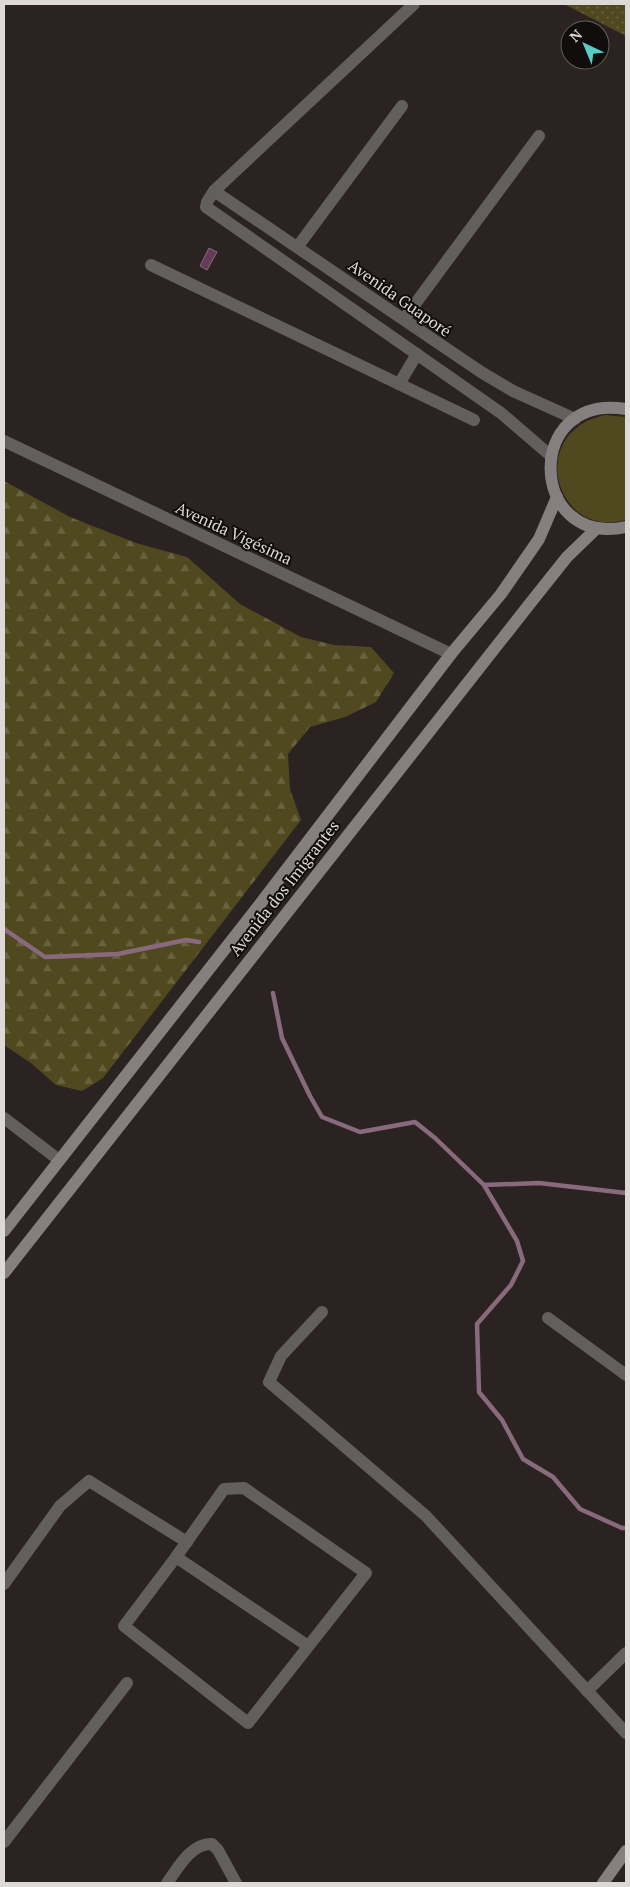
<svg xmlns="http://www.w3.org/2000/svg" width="630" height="1887" font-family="'PT Serif',serif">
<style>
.green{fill:#50481f}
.forest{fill:url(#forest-firs)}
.park{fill:url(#park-dots)}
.water{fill:#653b57;stroke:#896a7d}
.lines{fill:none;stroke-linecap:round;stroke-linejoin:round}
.stream{stroke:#896a7d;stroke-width:4.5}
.street{stroke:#635f5f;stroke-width:12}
.secondary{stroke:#857f80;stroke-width:12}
.labels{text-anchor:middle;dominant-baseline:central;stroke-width:4;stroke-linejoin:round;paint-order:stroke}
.street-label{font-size:16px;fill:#ddd9d7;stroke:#100d0c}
</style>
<defs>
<pattern id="forest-firs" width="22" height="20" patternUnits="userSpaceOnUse" patternTransform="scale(1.25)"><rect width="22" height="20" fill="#50481f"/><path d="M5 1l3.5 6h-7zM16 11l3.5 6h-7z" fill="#69623f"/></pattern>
<pattern id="park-dots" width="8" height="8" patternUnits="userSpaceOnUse" patternTransform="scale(1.25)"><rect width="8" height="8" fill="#50481f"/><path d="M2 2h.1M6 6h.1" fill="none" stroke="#69623f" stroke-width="1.8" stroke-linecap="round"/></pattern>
</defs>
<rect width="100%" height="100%" fill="#2a2321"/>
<!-- green -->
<path class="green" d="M605,415l21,2v103c-71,20 -101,-88 -21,-105z"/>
<!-- forest -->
<path class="forest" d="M4,481l66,36 66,26 51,14 53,47 61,33 33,8 37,2 23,26 -18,29 -31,15 -35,10 -22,27 2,35 11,31 -198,258 -21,13 -26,-6 -25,-22 -27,-18z"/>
<!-- park -->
<path class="park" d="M564,4h62v32z"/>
<!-- water -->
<path class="water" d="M209,248l8,4 -10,18 -7,-4z"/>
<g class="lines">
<!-- stream -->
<g class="stream">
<path d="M4,929l41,28 73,-3 68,-14 13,2"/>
<path d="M273,993l9,45 28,58 12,21 38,15 55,-10 20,16 49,47 33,56 6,20 -12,24 -34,39 2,68 23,28 21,39 30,18 27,32 42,19h4"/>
<path d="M484,1185l55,-2 87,10"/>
</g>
<!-- street -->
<g class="street">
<path d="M414,4l-200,187 -7,11 -1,5 295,206 50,43"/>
<path d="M214,191l267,181 32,19 62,28"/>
<path d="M298,246l104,-140"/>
<path d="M151,265l323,155"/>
<path d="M404,319l135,-183"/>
<path d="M399,384l18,-30"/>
<path d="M4,441l447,213"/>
<path d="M4,1118l55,42"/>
<path d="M322,1312l-41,44 -12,26 157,134 200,217"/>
<path d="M548,1318l78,57"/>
<path d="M244,1488l122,85 -118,150 -124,-97 52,-69 48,-68z"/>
<path d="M176,1557l132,89"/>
<path d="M4,1584l56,-78 29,-25 98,61"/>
<path d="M587,1691l39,-38"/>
<path d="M4,1842l123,-159"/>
<path d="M167,1883c11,-15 24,-40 45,-39l6,6 18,33"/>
</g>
<!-- secondary -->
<g class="secondary">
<path d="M626,409c-103,-17 -98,139 0,118"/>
<path d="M4,1231l253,-323 194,-254 50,-60 38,-55 18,-42"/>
<path d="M4,1273l524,-667 39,-49 30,-29"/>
<path d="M603,1883l23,-32"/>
</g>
</g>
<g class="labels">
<!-- street labels -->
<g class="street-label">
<text transform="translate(400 298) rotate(35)">Avenida Guaporé</text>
<text transform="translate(234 533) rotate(25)">Avenida Vigésima</text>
<text transform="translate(284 888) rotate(-52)">Avenida dos Imigrantes</text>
</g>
</g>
<!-- border -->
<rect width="630" height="1887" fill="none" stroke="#ddd9d7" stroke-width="10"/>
<!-- north arrow -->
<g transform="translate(585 45) rotate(316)"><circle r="24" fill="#100d0c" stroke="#625f5d"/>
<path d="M0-4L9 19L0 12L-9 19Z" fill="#56cec4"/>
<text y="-8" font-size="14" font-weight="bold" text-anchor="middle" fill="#ddd9d7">N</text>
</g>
</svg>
